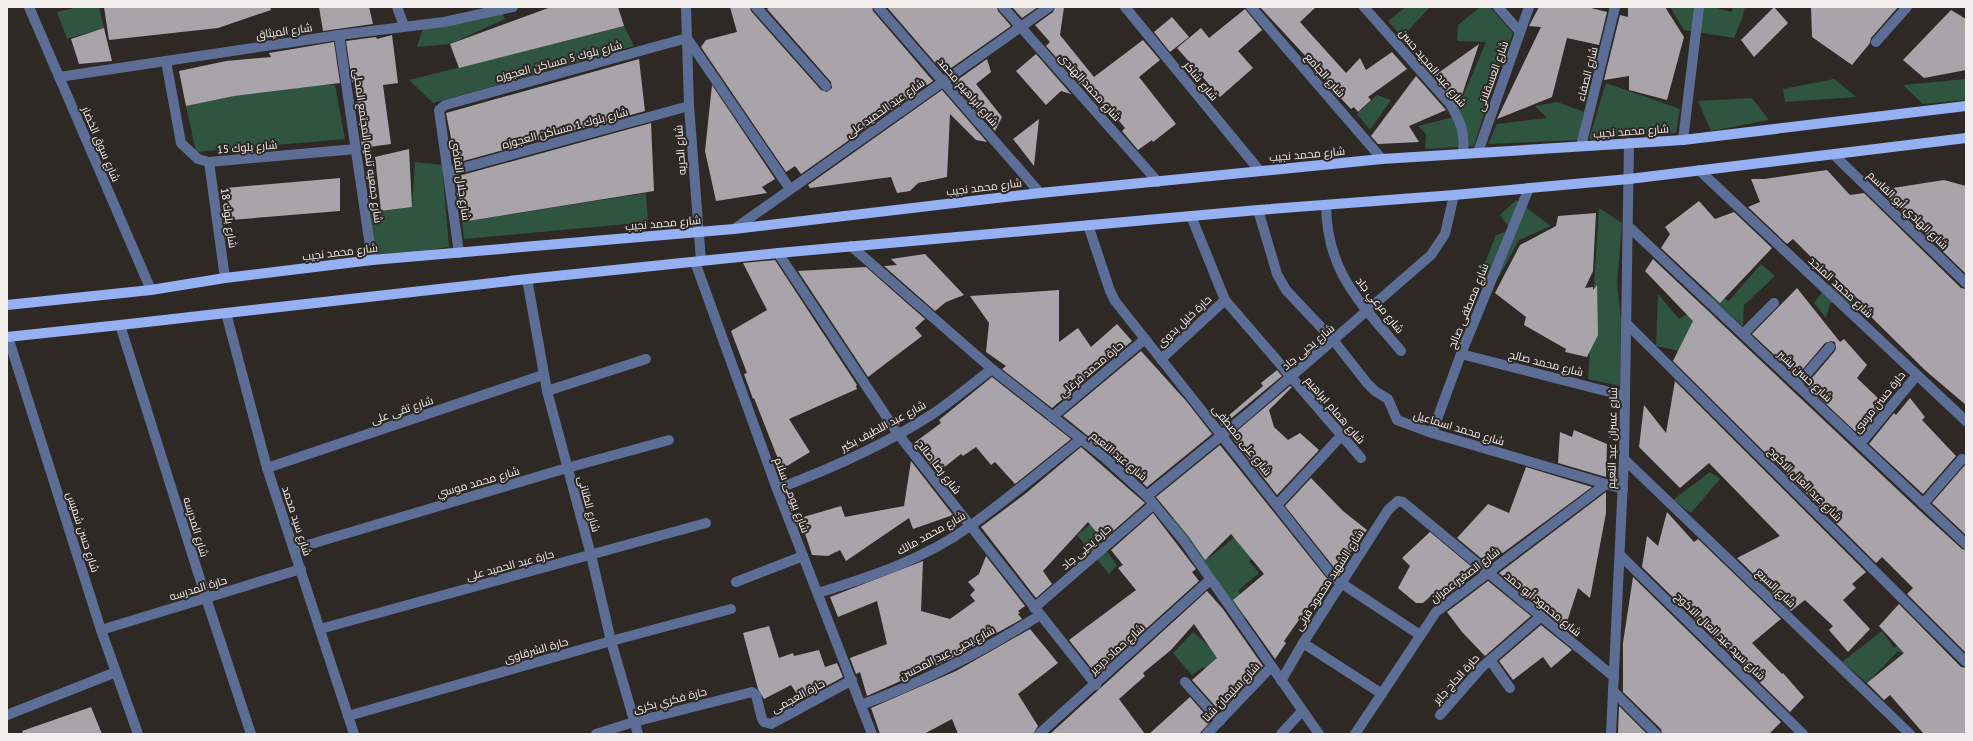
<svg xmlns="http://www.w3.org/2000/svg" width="1973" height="741" font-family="'PT Sans',Cairo,sans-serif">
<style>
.green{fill:#2f543f}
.building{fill:#a8a4aa}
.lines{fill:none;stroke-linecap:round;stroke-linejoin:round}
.minor{stroke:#5d6e96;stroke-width:10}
.major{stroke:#95b1f4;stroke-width:10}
.labels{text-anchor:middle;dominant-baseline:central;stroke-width:4;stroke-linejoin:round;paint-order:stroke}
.street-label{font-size:11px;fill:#f2eeec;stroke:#2f2926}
</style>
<rect width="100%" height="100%" fill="#2f2926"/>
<!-- green -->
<g class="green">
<path d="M78,7h21l5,21 -37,11 -10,-27z"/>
<path d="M1406,7h24l-28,30 -14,-16z"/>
<path d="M1480,7h10l23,26 -29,80 -10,33 -49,3 1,-15 -8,-8 36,-9 -11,-29 6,-4 14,12 23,-54 -29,-1 1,-16z"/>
<path d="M1670,7h43l19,5v-5h13l-2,9 -9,22 -50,-8z"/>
<path d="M501,10l4,9 -55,25 -33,3 7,-22z"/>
<path d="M624,26l10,20 -201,57 -24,-23z"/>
<path d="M1834,79l22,18 -71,5 -2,-13z"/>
<path d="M1966,79v21l-43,4 -20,-19z"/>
<path d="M1606,83l74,26 -4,24 -87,6z"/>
<path d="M284,85h51l10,54 -149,13 -10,-46z"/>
<path d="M1377,95l14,5 -21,30 -13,-16z"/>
<path d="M1752,98l17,22 -58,11 -13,-30z"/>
<path d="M1557,102l27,10 -6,28 -90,4 9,-20 50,-6 -12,-12z"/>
<path d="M415,162l27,3 7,82 -77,13 -1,-47 41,-6z"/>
<path d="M646,193l2,29 -184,17 -2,-17z"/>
<path d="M1516,200l35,26 -32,14 -20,37 -19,-2 16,-40 15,-5 -11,-15z"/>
<path d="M1599,208l23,15 -5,60 4,37 -1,66 -32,-7z"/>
<path d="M1761,264l14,12 -31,29 -1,21 -34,-30 4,-3 16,8z"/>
<path d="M1865,275l6,5 -16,18 5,14 -20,-9h-10l-4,15 -12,-15 8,-11 9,-9 16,11z"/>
<path d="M1658,294l21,25 24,-14 13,13 -17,18 -5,30 -18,-16 -20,-4z"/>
<path d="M1710,472l10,7 -29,34 -18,-13z"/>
<path d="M1126,496l6,8 -35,34 20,27 -8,9 -32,-39z"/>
<path d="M1176,515l33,43 35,-29 16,25 -11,7 10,12 -21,18 15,21 -13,10 -74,-97z"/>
<path d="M1882,631l12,17 12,-8 2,16 -10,-5 -31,32 -25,-21z"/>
<path d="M1193,632l21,18 26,-17 11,17 -41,24 -7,-7 -11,8 -19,-22z"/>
</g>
<!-- building -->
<g class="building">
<path d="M104,7h166l1,3 -53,18 -109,12z"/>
<path d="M319,7h50l4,17 -50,7z"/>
<path d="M551,7h67l6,19 -165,42 -9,-24z"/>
<path d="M730,7h20l1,4 70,79 6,2 5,-4 -1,-6 -64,-73 3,-2h102l1,4 60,70 -132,93 -6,-8 -9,6 -85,-125 5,-7 31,-8z"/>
<path d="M887,7h110l1,4 13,15 -67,47z"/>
<path d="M1012,7h26l-16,11z"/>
<path d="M1055,7h9l-4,28 34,42 49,-37 17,20 -21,17 37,47 -23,18 -1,-2 -14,10 -16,-19 3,-3 -20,-24 -10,-3 -49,-55 4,-4 -15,-17 18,-13z"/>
<path d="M1260,7h56l-16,15 46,51 14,-15 6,12 26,-18 15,17 -39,28 3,3 -13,12 -4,-5 -3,2 -19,-20 2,-2z"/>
<path d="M1539,7h48l20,5 -8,33 -32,-7 -15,59 -55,22 44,-92 -12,-1z"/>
<path d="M1628,7h37l19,30 -17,63 -38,-10v-14l-25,4 16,-65 8,2z"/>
<path d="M1774,7l14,16 -34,34 -13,-17z"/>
<path d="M1811,7h87l-27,31 -1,5 -18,22 -40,-28z"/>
<path d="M1245,9l17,21 -24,21 15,17 -33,29 -43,-49 24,-20 8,10z"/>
<path d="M1951,10l15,9v51l-42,8 -21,-18z"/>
<path d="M1172,17l17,20 -19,15 -16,-20z"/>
<path d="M104,28l8,33 -33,3 -8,-25z"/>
<path d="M392,35l6,48 -15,2 8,59 -29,4 -8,-67 -2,1 -6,-41 30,-4 1,2z"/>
<path d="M334,42l6,41 -106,13 -48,10 -7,-35 47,-10 45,-4 -2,-4z"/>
<path d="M1479,44l-20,60 -1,1 -24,-29z"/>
<path d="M1036,54l35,40 -10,-3 -15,14 -30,-34z"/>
<path d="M639,59l6,52 -189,52 -10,-50z"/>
<path d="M987,59l4,13 -15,12 26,33 -7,14 -42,-48z"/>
<path d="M1416,76l30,34 -37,16 10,16 -41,2 -7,-8z"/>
<path d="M712,85l63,94 -13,8 5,6 -51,8 -11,-50z"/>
<path d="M942,90l45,52 -11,-2 -26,-26 -3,63 -29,6 -8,8 -13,2 -6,-16 -81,11 -2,-3z"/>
<path d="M1039,119l-5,47 -21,-27z"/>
<path d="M651,123l3,68 -192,31 -7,-45z"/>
<path d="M409,149l3,58 -31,4 -6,-54z"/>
<path d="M1827,170l23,25 14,-2 97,95 5,1v116l-40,-34 -69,-68 2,-3 -44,-42 -1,2 -21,-21 -6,5 -39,-37 12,-5 -9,-23h13z"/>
<path d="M340,178v33l-109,9 -6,-32z"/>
<path d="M1944,180l22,6v88l-86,-84z"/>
<path d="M1699,201l16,18 19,-7 38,36 -52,55 -59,-55 9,-14 -5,-7z"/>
<path d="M1596,213l-3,58 -8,17 8,-1v3l4,-5 1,50 -11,22 -22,-5 1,-3 -42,-24 2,-8 -31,-24 25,-48 36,-19 2,-10z"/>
<path d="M925,254l39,41 -18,7 -11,9 -51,-45 13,-1 -6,-6z"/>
<path d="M1653,259l265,250 44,40 4,1v103l-59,-59 6,-6 -31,-31 -6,6 -203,-202 20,-40 -48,-50z"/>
<path d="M775,260l82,125 -1,1 1,3 -68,30 21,33 -28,17 -28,-71 -1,1 -9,-25 3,-1 -16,-42 36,-21 -24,-47z"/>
<path d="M866,267l59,52 -10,9 7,8 -54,41 -70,-106z"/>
<path d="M1797,288l43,54 4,-3 23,26 -10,13 27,26 -25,31 -53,-50 29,-34 1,-3 -1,-6 -4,-1 -6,2 -28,33 -45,-42z"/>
<path d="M1059,290v52l19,-14 13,19 26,-23 15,17 -80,67 -50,-39 4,-3 -20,-14 3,-29 -19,-27z"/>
<path d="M1141,351l46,51 25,32 -65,53 -39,-35 -45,-36z"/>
<path d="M1277,370l5,6 -60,50 -2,-3 43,-37 -2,-3z"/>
<path d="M992,377l79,62 -56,45 -20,-22 -4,3 -15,-18 -13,9 -2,-2 -24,19 -23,-30 27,-20 -2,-3z"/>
<path d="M1675,381l191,191 -14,12 4,4 -13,12 27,29 -22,23 -19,-22 4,-4 -28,-26 -14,11 -54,-53 43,-22 -71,-73 -29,25 -41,-41 5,-42 22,28z"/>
<path d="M1290,386l2,1 -23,23 5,17 14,13 12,-7 19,17 -42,45 -46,-59z"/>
<path d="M1910,398l15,19 -3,3 34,36 -33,38 -54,-50 25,-31 2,2z"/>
<path d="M1574,430l33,14 -1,33 -48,-14 2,-31 12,5z"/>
<path d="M1220,445l109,136 -10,13 -1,-1 -34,48 2,2 -11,16 -42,-59 31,-26 -33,-40 -26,26 -16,-23 -33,-40z"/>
<path d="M1081,447l64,56 -42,37 -15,-18 -45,49 9,13 -16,14 -55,-71 44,-33z"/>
<path d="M911,461l42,54 -40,14 -4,-11 -63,43 -6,-11 -12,6 -16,-1 -12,-37 41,-12 4,11 59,-11z"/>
<path d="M1965,465l1,1v69l-34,-32z"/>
<path d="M1526,467l66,20 -104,77 -31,-26 31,-34 21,9z"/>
<path d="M1311,478l32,33 24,19 -30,41 -52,-65z"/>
<path d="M1606,492v21l-16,85 -12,-10 -13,40 -66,-55z"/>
<path d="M1667,512l27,30 4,-3 83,80 -29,24 30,31 1,-1 21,24 -14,15 -148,-145 5,-31 11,10z"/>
<path d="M1153,513l43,56 -4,3 7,9 -103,93 -27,-34 67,-50 -18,-22 5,-3 -12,-15z"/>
<path d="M1430,532l48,40 -38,29 -6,-8 -11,10h-7l-18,-15 12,-22 -8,-8z"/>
<path d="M986,556l39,50 -7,5 2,2 -2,1 4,5 -72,40 -83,37 -7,-24 -4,2 -6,-16 37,-14 -10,-43 -39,16 -8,-20 93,-36 -2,50 29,8 25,-18 -5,-6 5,-5 -7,-8 11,-8z"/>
<path d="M1633,577l148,145 -12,12h-107l-1,-5 -38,-37v-49z"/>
<path d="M1488,581l43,35 -46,40 -23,-24 -15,-20z"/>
<path d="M1207,591l16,18 40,57 -27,28 -19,14 -25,-28 25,-22 -23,-34 -23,26 -28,23 2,3 -26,23 26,35h-95z"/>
<path d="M1899,604l62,63 5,1v66h-42l-34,-39 -6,5 -17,-17 37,-30 -25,-27z"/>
<path d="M1541,625l31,25 -21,18 -8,-11 -30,23 -14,-19z"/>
<path d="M769,626l10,32 14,-5 1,3 25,-6 6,17 12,-4 6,14 -42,23 -10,-15 -27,14 -6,-10 -15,-56z"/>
<path d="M1030,629l28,34 -40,31 20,32 -5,8h-75l-6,-15 -28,15h-44l-9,-26 85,-37z"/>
<path d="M1190,697l21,24 -12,13h-50z"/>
<path d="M1619,706l28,28h-29z"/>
<path d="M91,707l11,27h-79l-1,-3z"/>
</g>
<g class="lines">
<!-- minor -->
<g class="minor">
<path d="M29,7l122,283"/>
<path d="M397,7l7,19"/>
<path d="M686,7l3,99 12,155"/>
<path d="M756,7l70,79"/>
<path d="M878,7l162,186"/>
<path d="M1003,7l155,175"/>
<path d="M1125,7l134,163"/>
<path d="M1251,7l131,152"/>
<path d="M1364,7l86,97c11,18 15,28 13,49"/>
<path d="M1498,7l22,25"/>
<path d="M339,35l33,225"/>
<path d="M1876,42l31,-35"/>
<path d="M166,61l15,82 17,16 11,3 147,-13"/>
<path d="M59,77l280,-42 105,-13 69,-15"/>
<path d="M1683,140l16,-133"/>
<path d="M1581,146l34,-139"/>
<path d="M1478,152l51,-145"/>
<path d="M1833,154l133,129"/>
<path d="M209,162l16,116"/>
<path d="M1699,170l267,251"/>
<path d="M448,172l241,-66"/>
<path d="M1326,205c1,68 34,97 75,146"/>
<path d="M1258,210l19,64 9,16 48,51 33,42 8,8 13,8 9,21 35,13 191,56"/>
<path d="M1191,216l34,84 136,158"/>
<path d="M1088,225l22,66 5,10 217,274 9,8 79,52"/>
<path d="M1628,226l338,318"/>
<path d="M734,229l315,-222"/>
<path d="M851,246l141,123 112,88 43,39 37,45 135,193"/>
<path d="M459,253l-20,-143 6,-5 242,-67 103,151"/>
<path d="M778,253l120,181 198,251"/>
<path d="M695,262l82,227 95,245"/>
<path d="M527,279l20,112 44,164 20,86 27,93"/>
<path d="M226,313l41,155 87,266"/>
<path d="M1626,323l340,339"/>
<path d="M120,325l86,273 45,136"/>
<path d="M1743,334l31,-31"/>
<path d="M8,337l93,293 37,104"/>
<path d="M1461,354l164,42"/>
<path d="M1161,359l64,-59"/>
<path d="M1797,385l33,-38"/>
<path d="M547,391l99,-32"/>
<path d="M1052,417l93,-78"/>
<path d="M1432,433l29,-79 68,-166"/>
<path d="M1860,444l57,-69"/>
<path d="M1624,459l286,275"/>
<path d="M267,468l276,-93"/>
<path d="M777,489c53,-20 106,-43 154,-74 21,-14 41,-31 61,-46"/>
<path d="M1147,496l102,-83 182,-158 14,-21 9,-39"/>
<path d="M1278,504l63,-68"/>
<path d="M1923,504l39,-45"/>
<path d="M294,549l273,-81 102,-28"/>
<path d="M1620,555l183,179"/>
<path d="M736,582l67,-26"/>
<path d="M818,593c52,-16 107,-34 152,-67 38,-27 74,-58 110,-86"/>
<path d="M1034,608l120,-104"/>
<path d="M320,629l386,-106"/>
<path d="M101,630l200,-61"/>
<path d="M1303,643l79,51"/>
<path d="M1490,660l20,28"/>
<path d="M1281,681l22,-38 85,-133 10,-9 5,1 211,175"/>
<path d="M1185,682l35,39"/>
<path d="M1613,691l43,43"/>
<path d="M861,705c65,-24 121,-53 179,-90"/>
<path d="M7,715l109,-43"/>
<path d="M1440,715l42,-48 58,-50"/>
<path d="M348,716l263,-75 120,-32"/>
<path d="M596,734l38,-12 118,-30 4,3 6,24 2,3 7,2 81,-44"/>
<path d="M1039,734l171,-154"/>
<path d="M1207,734l64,-67"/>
<path d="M1281,734l21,-23"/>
<path d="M1355,734l81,-122 170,-128"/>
<path d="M1611,734l13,-275 5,-316"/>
</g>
<!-- major -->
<g class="major">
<path d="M7,305l144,-15 74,-12 147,-18 362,-31 306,-36 342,-34 301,-19 283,-34"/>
<path d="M7,337l113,-12 407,-46 251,-26 480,-43 196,-15 175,-16 337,-41"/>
</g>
</g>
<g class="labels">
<!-- street labels -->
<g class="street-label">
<text transform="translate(284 31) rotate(-8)">شارع الميثاق</text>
<text transform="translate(559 61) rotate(-15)">شارع بلوك 5 مساكن العجوزه</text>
<text transform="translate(1433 68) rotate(50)">شارع عبد المجيد حسن</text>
<text transform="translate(1587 74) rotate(-76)">شارع الصفاء</text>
<text transform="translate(1325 75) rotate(49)">شارع الجامع</text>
<text transform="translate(1492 76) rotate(-70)">شارع العسقلانى</text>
<text transform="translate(1201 81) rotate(51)">شارع شاكر</text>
<text transform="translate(1090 87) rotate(48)">شارع محمد الهندى</text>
<text transform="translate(968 92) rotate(49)">شارع ابراهيم محمد</text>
<text transform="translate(885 108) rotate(-35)">شارع عبد الحميد على</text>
<text transform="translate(565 128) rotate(-15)">شارع بلوك 1 مساكن العجوزه</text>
<text transform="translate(1631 131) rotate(-4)">شارع محمد نجيب</text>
<text transform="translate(101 144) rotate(67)">شارع سوق الخضار</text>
<text transform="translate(368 146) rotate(82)">شارع جمعيه تنميه المجتمع المحلى</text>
<text transform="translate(247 147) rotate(-5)">شارع بلوك 15</text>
<text transform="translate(680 150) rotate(-94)">شارع الحريه</text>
<text transform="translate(1307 154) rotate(-5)">شارع محمد نجيب</text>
<text transform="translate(461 180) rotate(82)">شارع جلال القاضى</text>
<text transform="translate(984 187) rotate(-7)">شارع محمد نجيب</text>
<text transform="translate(1908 210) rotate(44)">شارع الهادي أبو القاسم</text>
<text transform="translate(229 218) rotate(82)">شارع بلوك 18</text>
<text transform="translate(663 223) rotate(-5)">شارع محمد نجيب</text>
<text transform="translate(340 252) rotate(-7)">شارع محمد نجيب</text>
<text transform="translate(1841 287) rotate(43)">شارع محمد المنجد</text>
<text transform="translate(1380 305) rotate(51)">شارع مرعي جاد</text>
<text transform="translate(1468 306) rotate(-68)">شارع مصطفى صالح</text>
<text transform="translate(1184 321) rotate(-43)">حارة خليل بدوى</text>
<text transform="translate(1308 347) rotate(-40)">شارع يحيى جاد</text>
<text transform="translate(1546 363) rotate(14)">شارع محمد صالح</text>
<text transform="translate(1091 369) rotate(-40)">حارة محمد فرغلي</text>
<text transform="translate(1805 376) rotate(43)">شارع حسن بشير</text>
<text transform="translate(1879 402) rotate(-51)">حارة حسن مرسى</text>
<text transform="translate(402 410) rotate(-19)">شارع تقى على</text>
<text transform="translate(1335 410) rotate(49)">شارع همام ابراهيم</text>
<text transform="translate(883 426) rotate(-28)">شارع عبد اللطيف بكير</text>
<text transform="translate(1459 428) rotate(17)">شارع محمد اسماعيل</text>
<text transform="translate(1612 438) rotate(-89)">شارع عسران عبد النعيم</text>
<text transform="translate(1242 440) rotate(51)">شارع على مصطفى</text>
<text transform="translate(1119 456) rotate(40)">شارع عبد النعيم</text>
<text transform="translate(939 467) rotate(52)">شارع رضا صالح</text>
<text transform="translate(478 482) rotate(-16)">شارع محمد موسي</text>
<text transform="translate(1805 484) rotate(45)">شارع عبد العال الاكوح</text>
<text transform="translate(792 495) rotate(69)">شارع بيومى سلام</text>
<text transform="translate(589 504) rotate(75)">شارع الطنانى</text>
<text transform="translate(297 521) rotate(72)">شارع سيد محمد</text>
<text transform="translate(196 527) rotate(73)">شارع المدرسه</text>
<text transform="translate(83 532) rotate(72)">شارع حسن شميس</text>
<text transform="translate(931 533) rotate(-29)">شارع محمد مالك</text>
<text transform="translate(1086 547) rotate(-41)">حارة يحيى جاد</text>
<text transform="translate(510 565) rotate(-15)">حارة عبد الحميد على</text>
<text transform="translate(1465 575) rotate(-37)">شارع الصغير عمران</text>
<text transform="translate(1329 580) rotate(-57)">شارع الشهيد محمود قرنى</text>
<text transform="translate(198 588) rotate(-17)">حارة المدرسه</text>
<text transform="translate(1776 588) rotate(44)">شارع السبع</text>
<text transform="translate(1543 604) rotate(39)">شارع محمود أبو حمد</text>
<text transform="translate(1720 636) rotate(44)">شارع سيد عبد العال الاكوح</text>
<text transform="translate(1117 649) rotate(-42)">شارع حماد دردير</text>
<text transform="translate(536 650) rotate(-16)">حارة الشرقاوى</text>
<text transform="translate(947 653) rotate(-27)">شارع يحيى عبد المحسن</text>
<text transform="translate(1456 679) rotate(-48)">حارة الحاج جابر</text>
<text transform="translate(1231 692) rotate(-46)">شارع سليمان شتا</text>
<text transform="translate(798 696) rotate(-28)">حارة العجمى</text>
<text transform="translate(670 700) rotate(-14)">حارة فكري بكرى</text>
</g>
</g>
<!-- border -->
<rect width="1973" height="741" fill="none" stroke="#f2eeec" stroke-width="16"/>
</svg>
